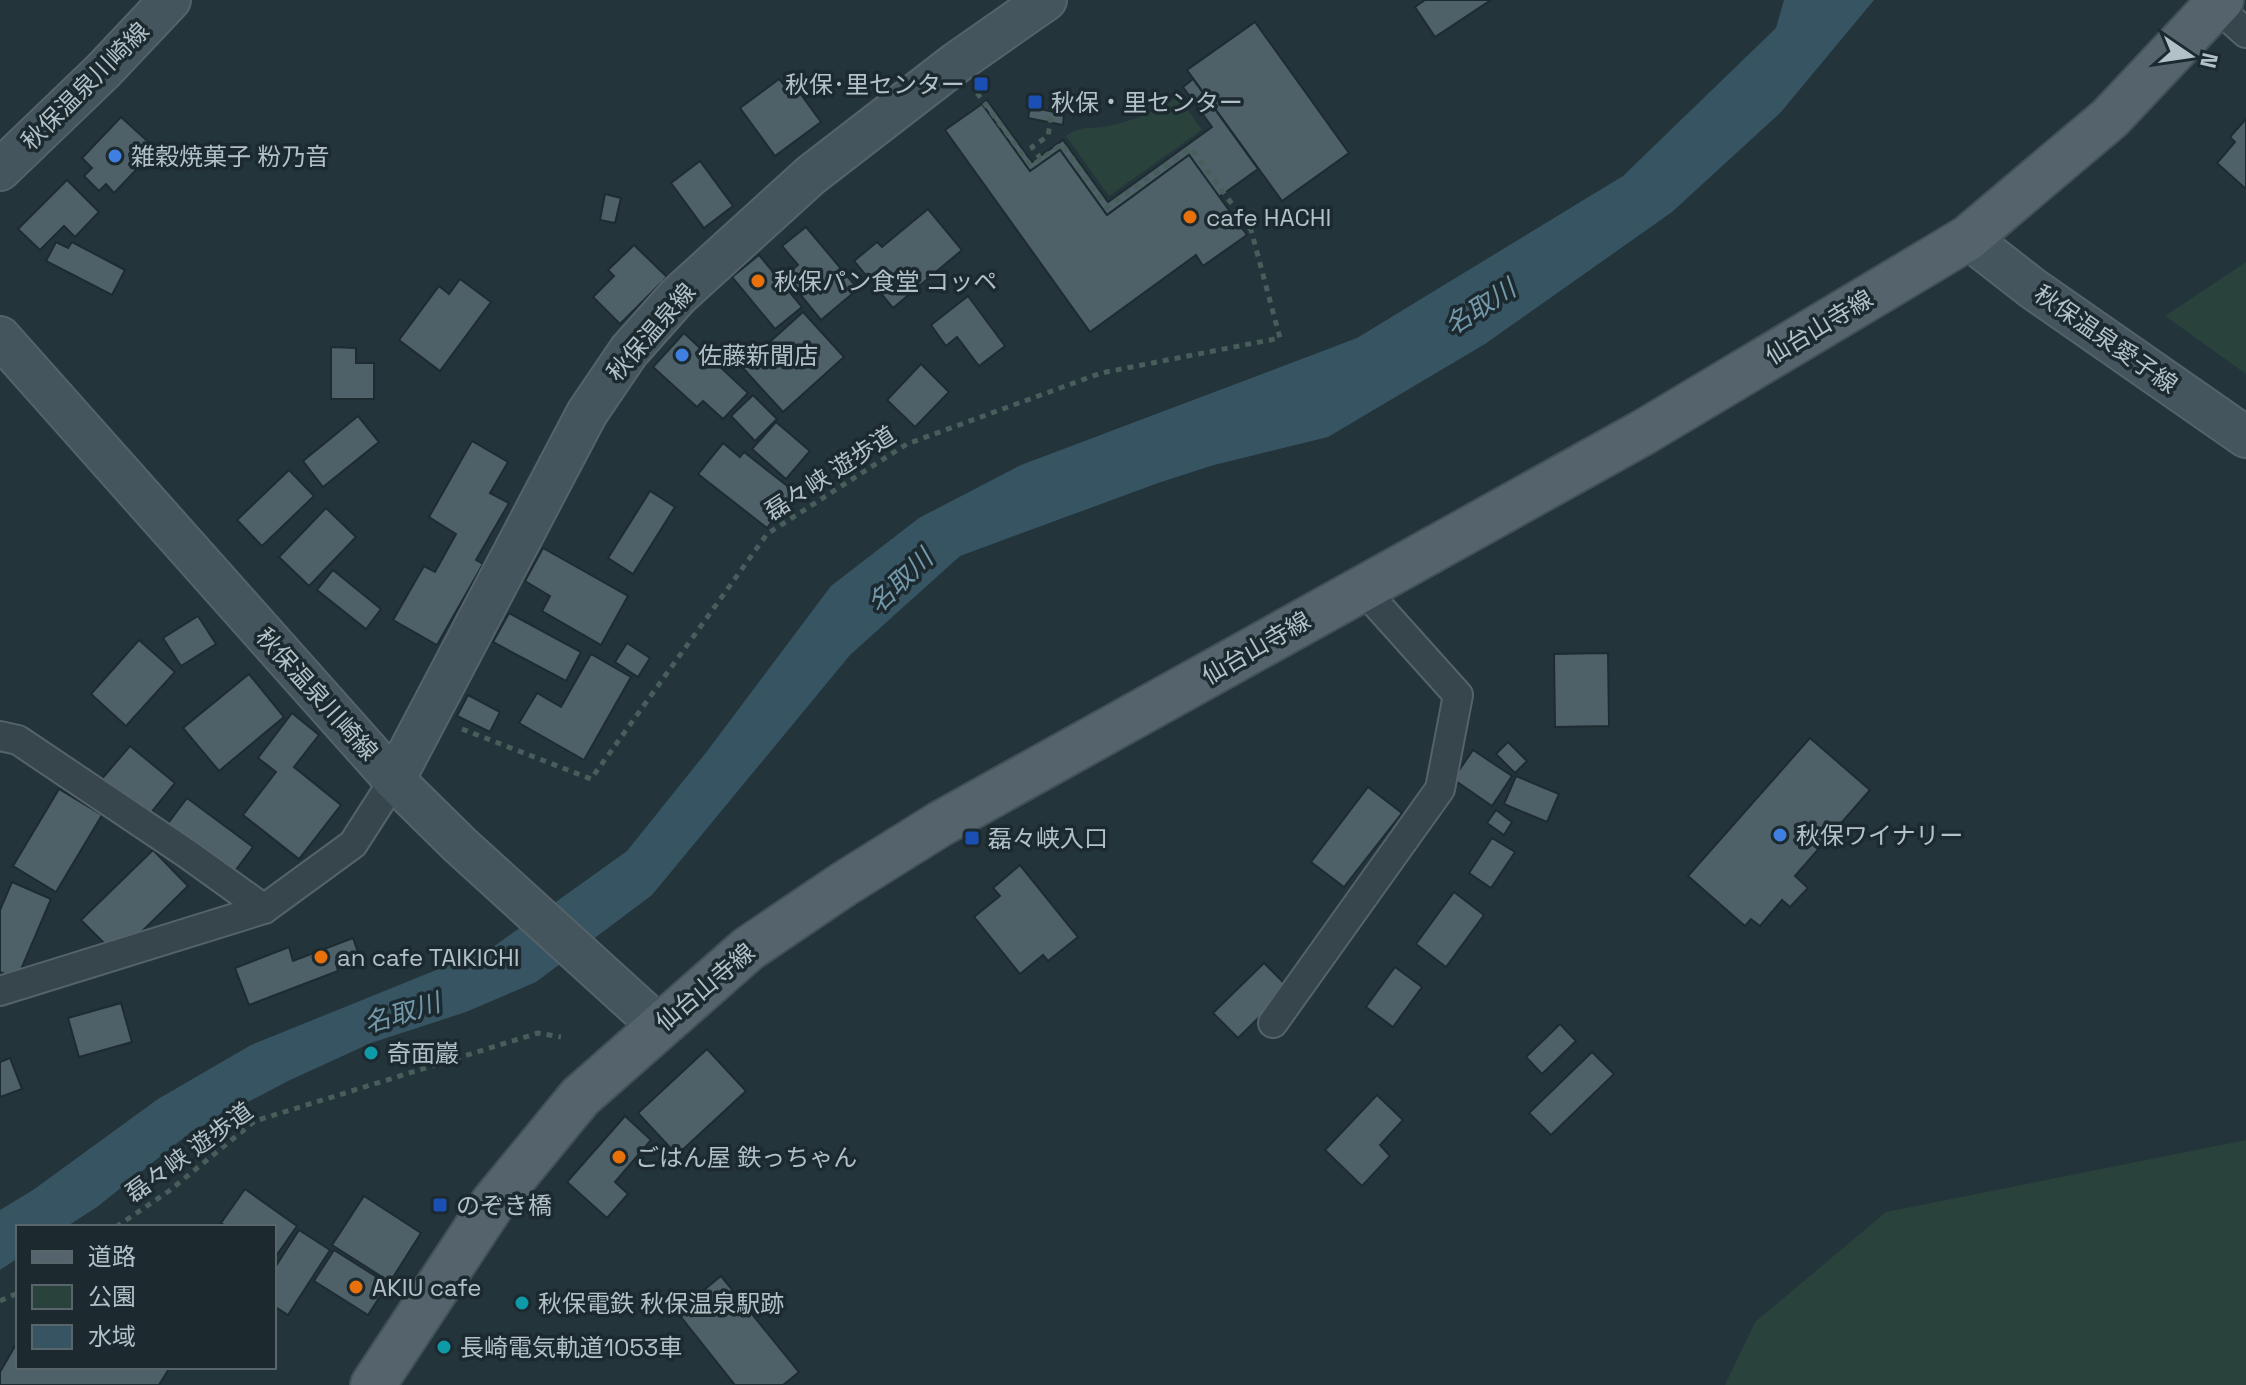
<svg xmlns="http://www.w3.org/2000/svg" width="2246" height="1385" font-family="'Space Grotesk','Noto Sans JP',sans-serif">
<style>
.green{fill:#29423c}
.water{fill:#375462}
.building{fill:#4e6169;stroke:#1e2c32;stroke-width:2}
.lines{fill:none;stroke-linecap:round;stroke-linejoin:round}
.minor-casing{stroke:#556369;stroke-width:32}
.secondary-casing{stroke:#556369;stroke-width:44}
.primary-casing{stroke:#435157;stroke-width:48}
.path{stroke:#475e5a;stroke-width:5;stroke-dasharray:6 6;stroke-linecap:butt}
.minor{stroke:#37454c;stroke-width:28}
.secondary{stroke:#45555e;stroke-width:40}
.primary{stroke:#55646c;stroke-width:44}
.transit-dot{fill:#1a4fb4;stroke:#1c2a30;stroke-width:3}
.shop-dot{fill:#3f7fe0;stroke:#1c2a30;stroke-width:3}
.food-dot{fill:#e8710a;stroke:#1c2a30;stroke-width:3}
.culture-dot{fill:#0f9aa8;stroke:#1c2a30;stroke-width:3}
.labels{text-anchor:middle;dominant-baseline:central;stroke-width:7;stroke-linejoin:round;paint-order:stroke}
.poi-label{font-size:24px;fill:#b2c0c7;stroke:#1c2a30;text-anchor:start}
.street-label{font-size:24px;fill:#b2c0c7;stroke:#1c2a30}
.water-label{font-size:26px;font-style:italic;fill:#7398aa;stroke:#1c2a30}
</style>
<rect width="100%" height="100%" fill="#23343b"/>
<!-- green -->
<g class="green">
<path d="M1178,96l24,34 -93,66 -43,-60c16,-12 25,-6 42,-10 24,-5 50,-15 70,-30z"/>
<path d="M2246,262v112l-81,-58z"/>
<path d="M2246,1140v245h-521l30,-63 131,-110z"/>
</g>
<!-- water -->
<path class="water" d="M1784,0h90l-93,112 -109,100 -187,132 -157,93 -114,28 -56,18 -198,73 -110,99 -198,240 -116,87 -70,30 -95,31 -83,38 -97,51 -94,75 -31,20h-48v31l-18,12v-60l33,-20 125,-91 93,-54 242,-98 134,-96 81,-101 123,-164 88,-68 102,-53 336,-127 266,-162 153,-148z"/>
<!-- building -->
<g class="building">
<path d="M1425,0h66l-56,37 -20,-30z"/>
<path d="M1255,22l94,131 -67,48 -95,-131z"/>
<path d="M779,79l12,15 6,-5 24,33 -46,34 -35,-48z"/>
<path d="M1193,79l65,90 -39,28 -30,-42 -82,60 -47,-65 -30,21 -48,-67 5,-4 45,62 31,-22 45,62 104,-75 -29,-40z"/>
<path d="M982,104l48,67 30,-21 47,65 82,-60 58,80 -44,31 -7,-11 -106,77 -145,-202z"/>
<path d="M1030,107l34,7 -1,11 -35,-7z"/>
<path d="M121,117l35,32 -42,44 -8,-9 -7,7 -15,-15 8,-8 -10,-10z"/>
<path d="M2246,119v70l-29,-26 18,-21 -5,-5z"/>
<path d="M700,161l33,45 -29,22 -33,-45z"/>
<path d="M67,180l32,32 -24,25 -11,-11 -24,24 -22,-21z"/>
<path d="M605,194l16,4 -6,25 -15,-3z"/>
<path d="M928,209l34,41 -69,58 -39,-47 23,-19 5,5z"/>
<path d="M806,227l52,62 -37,31 -36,-44 13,-11 -16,-19z"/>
<path d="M56,242l12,6 4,-6 53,28 -13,25 -66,-34z"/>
<path d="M634,245l33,32 -47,47 -27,-27 21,-21 -6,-6z"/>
<path d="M759,255l43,52 -27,22 -43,-52z"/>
<path d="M460,279l31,23 -51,69 -41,-31 40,-54 10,8z"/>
<path d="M968,296l37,50 -26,20 -22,-29 -11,9 -15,-21z"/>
<path d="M803,312l41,45 -61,55 -41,-45z"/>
<path d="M684,333l64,60 -25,26 -20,-18 -6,6 -44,-40z"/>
<path d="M331,347l25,1v15h18v36h-43z"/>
<path d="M921,364l28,28 -34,35 -28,-27z"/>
<path d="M753,395l24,24 -22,22 -24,-25z"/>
<path d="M358,416l21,26 -56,45 -20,-26z"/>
<path d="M776,422l34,29 -24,28 -34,-30z"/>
<path d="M472,441l36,21 -18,31 19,10 -33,57 7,4 -46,81 -44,-25 31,-54 11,6 21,-38 -27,-17z"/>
<path d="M723,443l17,14 4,-5 51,40 -28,36 -69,-54z"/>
<path d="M289,470l25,26 -52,50 -25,-26z"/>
<path d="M650,491l25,16 -42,67 -25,-16z"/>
<path d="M326,508l30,29 -47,49 -30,-29z"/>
<path d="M543,548l85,48 -27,49 -59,-34 8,-15 -25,-15z"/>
<path d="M333,570l48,39 -15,20 -49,-39z"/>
<path d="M509,613l72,39 -15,29 -73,-39z"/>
<path d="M198,616l18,28 -35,22 -18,-28z"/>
<path d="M139,640l36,32 -49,54 -35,-32z"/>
<path d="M627,643l23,15 -12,19 -23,-15z"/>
<path d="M1608,653l1,73 -54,1 -1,-73z"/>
<path d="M591,654l40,23 -47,83 -65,-37 18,-30 24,14z"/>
<path d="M249,674l35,43 -65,54 -36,-43z"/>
<path d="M468,695l32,17 -10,20 -33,-16z"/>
<path d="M292,713l27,22 -25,32 47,38 -42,54 -56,-44 33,-43 -18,-14z"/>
<path d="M1810,738l60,52 -75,86 13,12 -18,19 -8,-7 -22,26 -9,-7 -6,7 -57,-50z"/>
<path d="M1508,742l19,19 -12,12 -19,-19z"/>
<path d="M130,746l45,37 -29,36 -46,-38z"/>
<path d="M1473,750l39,26 -20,30 -39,-27z"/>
<path d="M1516,776l43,18 -12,28 -43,-18z"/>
<path d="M1368,787l34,26 -58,74 -33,-25z"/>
<path d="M59,789l43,26 -46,77 -43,-26z"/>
<path d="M187,798l66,49 -21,28 -66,-49z"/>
<path d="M1496,810l16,12 -8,13 -17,-12z"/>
<path d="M1492,838l23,14 -24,36 -22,-15z"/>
<path d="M153,850l35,36 -71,70 -36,-36z"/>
<path d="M1020,865l58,72 -30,24 -5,-6 -23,19 -46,-57 26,-21 -7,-8z"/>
<path d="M12,882l39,17 -34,80 -17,-7v-62z"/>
<path d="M1454,892l30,23 -38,52 -30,-23z"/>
<path d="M353,938l7,20 -23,9 1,4 -89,34 -14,-37 54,-21 4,14z"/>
<path d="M1264,963l25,25 -51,50 -25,-25z"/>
<path d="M1395,967l27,20 -29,40 -27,-20z"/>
<path d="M121,1003l11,39 -53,15 -11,-39z"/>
<path d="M1560,1024l16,17 -34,33 -16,-17z"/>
<path d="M707,1049l39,42 -69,64 -39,-42z"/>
<path d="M1592,1052l22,22 -63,61 -22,-22z"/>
<path d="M10,1058l12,31 -22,8v-35z"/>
<path d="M1377,1095l26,25 -23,25 10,11 -28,30 -37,-36z"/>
<path d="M625,1116l26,24 -36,42 13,12 -21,24 -40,-36z"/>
<path d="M245,1189l52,37 -23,33v-32h-47l-6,-4z"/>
<path d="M364,1196l57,37 -31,49 -58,-37z"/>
<path d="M299,1230l31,20 -42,65 -14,-9v-37z"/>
<path d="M334,1250l54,34 -20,31 -54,-34z"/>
<path d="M721,1276l78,96 -16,13h-48l-58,-73z"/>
<path d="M18,1341v26h152l-11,18h-159v-13z"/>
</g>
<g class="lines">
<defs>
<g id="minor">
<path d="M2216,6l30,27"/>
<path d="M0,736l18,4 168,113 78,56"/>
<path d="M0,991l264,-82 89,-65 41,-64"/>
<path d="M1273,1023l167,-234 18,-94 -96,-107"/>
</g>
<g id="secondary">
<path d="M0,170l103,-99 67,-71"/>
<path d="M1968,238l64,50 214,149"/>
<path d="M0,337l394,443 66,65 199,181"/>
<path d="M394,780l193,-367 42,-62 49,-55 133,-121 145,-112 90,-63"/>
</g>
<path id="primary" d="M373,1385l120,-182 87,-106 168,-148 96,-65 96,-60 704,-392 324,-194 142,-120 111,-118"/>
</defs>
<!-- minor casing -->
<use href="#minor" class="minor-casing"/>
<!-- secondary casing -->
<use href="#secondary" class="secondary-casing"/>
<!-- primary casing -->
<use href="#primary" class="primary-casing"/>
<!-- path -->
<g class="path">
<path d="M1041,159l-9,-12 16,-11 3,-19"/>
<path d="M462,729l129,50 176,-245 140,-90 194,-71 179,-35 -29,-108 -60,-82 -84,59 -45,-63 -31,22 -54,-73"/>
<path d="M116,1227l53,-36 86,-70 283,-88 23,4"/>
<path d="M0,1301l18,-8"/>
</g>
<!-- minor -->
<use href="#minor" class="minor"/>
<!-- secondary -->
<use href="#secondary" class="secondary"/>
<!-- primary -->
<use href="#primary" class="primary"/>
</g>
<!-- markers -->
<g class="transit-dot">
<rect x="973" y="76" width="16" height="16" rx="4"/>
<rect x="1027" y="94" width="16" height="16" rx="4"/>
<rect x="964" y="830" width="16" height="16" rx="4"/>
<rect x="432" y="1197" width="16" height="16" rx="4"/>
</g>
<g class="shop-dot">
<circle cx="115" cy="156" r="8"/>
<circle cx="682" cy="355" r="8"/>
<circle cx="1780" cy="835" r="8"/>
</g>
<g class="food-dot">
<circle cx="1190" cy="217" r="8"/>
<circle cx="758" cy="281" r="8"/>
<circle cx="321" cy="957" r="8"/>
<circle cx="619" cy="1157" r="8"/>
<circle cx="356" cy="1287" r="8"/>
</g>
<g class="culture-dot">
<circle cx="371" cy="1053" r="8"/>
<circle cx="522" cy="1303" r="8"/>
<circle cx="444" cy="1347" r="8"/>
</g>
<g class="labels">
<!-- poi labels -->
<g class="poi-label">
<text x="965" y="84" text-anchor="end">秋保･里センター</text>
<text x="1051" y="102">秋保・里センター</text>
<text x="131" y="156">雑穀焼菓子 粉乃音</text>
<text x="1206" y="217">cafe HACHI</text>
<text x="774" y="281">秋保パン食堂 コッペ</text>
<text x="698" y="355">佐藤新聞店</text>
<text x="1796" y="835">秋保ワイナリー</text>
<text x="988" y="838">磊々峡入口</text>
<text x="337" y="957">an cafe TAIKICHI</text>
<text x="387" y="1053">奇面巖</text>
<text x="635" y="1157">ごはん屋 鉄っちゃん</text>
<text x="456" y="1205">のぞき橋</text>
<text x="372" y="1287">AKIU cafe</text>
<text x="538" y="1303">秋保電鉄 秋保温泉駅跡</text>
<text x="460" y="1347">長崎電気軌道1053車</text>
</g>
<!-- street labels -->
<g class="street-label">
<text transform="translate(85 86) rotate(-45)">秋保温泉川崎線</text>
<text transform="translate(1819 327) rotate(-31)">仙台山寺線</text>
<text transform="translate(651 332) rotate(-49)">秋保温泉線</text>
<text transform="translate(2106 339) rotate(35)">秋保温泉愛子線</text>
<text transform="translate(830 473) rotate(-33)">磊々峡 遊歩道</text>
<text transform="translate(1256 648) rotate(-30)">仙台山寺線</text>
<text transform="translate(317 694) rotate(48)">秋保温泉川崎線</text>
<text transform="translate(705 987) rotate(-40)">仙台山寺線</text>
<text transform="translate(189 1152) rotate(-36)">磊々峡 遊歩道</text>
</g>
<!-- water labels -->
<g class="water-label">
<text transform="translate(1480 307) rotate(-33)">名取川</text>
<text transform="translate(900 581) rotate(-44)">名取川</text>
<text transform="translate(402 1013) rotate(-17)">名取川</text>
</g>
</g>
<!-- legend -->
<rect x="16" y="1225" width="260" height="144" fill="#1c2a30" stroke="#58666c" stroke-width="2"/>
<rect x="32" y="1251" width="40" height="12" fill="#55646c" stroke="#58666c" stroke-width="2"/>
<text x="88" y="1265" font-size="24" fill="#b2c0c7">道路</text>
<rect x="32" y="1285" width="40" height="24" fill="#29423c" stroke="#58666c" stroke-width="2"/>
<text x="88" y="1305" font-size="24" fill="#b2c0c7">公園</text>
<rect x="32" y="1325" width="40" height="24" fill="#375462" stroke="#58666c" stroke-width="2"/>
<text x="88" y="1345" font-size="24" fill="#b2c0c7">水域</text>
<!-- north arrow -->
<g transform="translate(2190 56) rotate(103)" stroke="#1c2a30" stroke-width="6" paint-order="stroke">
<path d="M0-6L14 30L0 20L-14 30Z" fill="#b2c0c7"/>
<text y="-12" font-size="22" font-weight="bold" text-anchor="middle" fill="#b2c0c7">N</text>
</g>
</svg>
